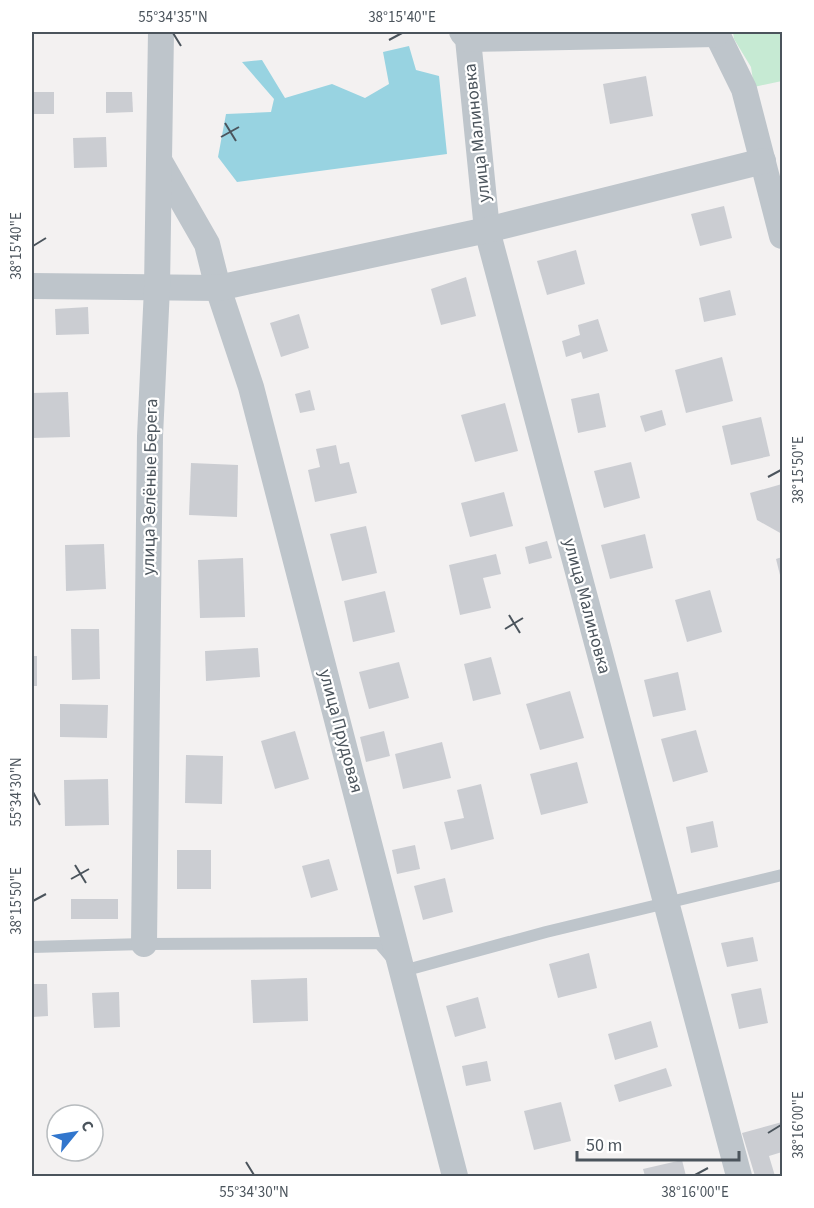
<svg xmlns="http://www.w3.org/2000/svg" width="814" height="1208" font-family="'Source Sans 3',sans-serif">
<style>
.green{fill:#c6ead3}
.water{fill:#98d3e1}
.building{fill:#cbcdd2}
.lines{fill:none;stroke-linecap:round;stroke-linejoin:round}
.lane{stroke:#bec5cb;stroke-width:12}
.street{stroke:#bec5cb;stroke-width:26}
.ticks{fill:none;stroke:#4b545c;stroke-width:2}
.labels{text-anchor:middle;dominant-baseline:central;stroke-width:4.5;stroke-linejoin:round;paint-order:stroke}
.street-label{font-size:18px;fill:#4b545c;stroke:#fff}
.neatline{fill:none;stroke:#4b545c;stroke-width:2}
.ticks-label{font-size:15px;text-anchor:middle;fill:#4b545c}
</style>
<rect width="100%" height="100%" fill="#f3f1f1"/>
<!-- green -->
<path class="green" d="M733,32h49v49l-28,6 -3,-20 -17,-28z"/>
<!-- water -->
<path class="water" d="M409,46l7,24 23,6 8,78 -210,28 -19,-25 8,-43 45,-2 3,-13 -32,-37 20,-2 23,38 47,-14 33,14 24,-14 -6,-32z"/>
<!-- building -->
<g class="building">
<path d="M646,76l7,40 -43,8 -7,-40z"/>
<rect x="32" y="92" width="22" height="22"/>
<path d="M106,92h26l1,20 -27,1z"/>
<path d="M106,137l1,30 -33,1 -1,-30z"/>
<path d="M724,206l8,32 -32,8 -9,-32z"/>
<path d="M576,250l9,34 -38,11 -10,-34z"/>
<path d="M466,277l10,39 -35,9 -10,-36z"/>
<path d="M730,290l6,25 -32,7 -5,-24z"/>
<path d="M88,307l1,27 -33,1 -1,-26z"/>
<path d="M299,314l10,34 -28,9 -11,-34z"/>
<path d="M598,319l10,32 -25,8 -2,-7 -15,5 -4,-16 18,-6 -2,-10z"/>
<path d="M722,357l11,44 -47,12 -11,-43z"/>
<path d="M310,390l5,20 -15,3 -5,-19z"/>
<path d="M68,392l2,45 -38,1v-45z"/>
<path d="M599,393l7,34 -28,6 -7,-34z"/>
<path d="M505,403l13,48 -43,11 -14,-47z"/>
<path d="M662,410l4,15 -21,7 -5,-16z"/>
<path d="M761,417l9,39 -39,9 -9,-39z"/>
<path d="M336,445l4,19 9,-2 8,31 -42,9 -7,-32 12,-3 -4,-18z"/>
<path d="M631,462l9,36 -36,10 -10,-37z"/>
<path d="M191,463l47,2 -1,52 -48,-2z"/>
<path d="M782,484v50l-25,-14 -7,-27z"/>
<path d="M504,492l9,34 -43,11 -9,-34z"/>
<path d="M366,526l11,47 -35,8 -12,-47z"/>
<path d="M645,534l8,34 -43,11 -9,-34z"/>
<path d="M547,541l5,17 -23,6 -4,-17z"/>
<path d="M104,544l2,45 -40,2 -1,-46z"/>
<path d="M496,554l5,20 -18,4 8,30 -31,7 -11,-50z"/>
<path d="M782,557v26l-6,-24z"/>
<path d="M243,558l2,59 -45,1 -2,-58z"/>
<path d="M710,590l12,42 -35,10 -12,-42z"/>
<path d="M385,591l10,41 -42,10 -9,-41z"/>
<path d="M71,629h28l1,50 -28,1z"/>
<path d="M258,648l2,29 -54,4 -1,-30z"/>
<rect x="32" y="656" width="5" height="30"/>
<path d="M491,657l10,37 -28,7 -9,-37z"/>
<path d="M399,662l10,36 -40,11 -10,-37z"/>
<path d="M678,672l8,38 -33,7 -9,-37z"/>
<path d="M570,691l14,47 -44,12 -14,-46z"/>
<path d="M60,704l48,1 -1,33 -47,-1z"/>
<path d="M696,730l12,42 -35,10 -12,-43z"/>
<path d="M295,731l14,48 -34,10 -14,-48z"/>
<path d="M384,731l6,25 -24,6 -6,-25z"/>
<path d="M442,742l9,36 -48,11 -8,-35z"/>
<path d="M186,755l37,1 -1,48 -37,-1z"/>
<path d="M577,762l11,41 -47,12 -11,-41z"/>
<path d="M108,779l1,46 -44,1 -1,-46z"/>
<path d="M481,784l13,55 -43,11 -7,-28 20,-4 -7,-28z"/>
<path d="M713,821l5,26 -27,6 -5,-26z"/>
<path d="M415,845l5,24 -23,5 -5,-24z"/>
<rect x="177" y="850" width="34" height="39"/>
<path d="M329,859l9,31 -27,8 -9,-32z"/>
<path d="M445,878l8,34 -30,8 -9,-34z"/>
<rect x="71" y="899" width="47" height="20"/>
<path d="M753,937l5,24 -31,6 -6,-24z"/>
<path d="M589,953l8,35 -39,10 -9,-34z"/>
<path d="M307,978l1,43 -55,2 -2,-43z"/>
<path d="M32,984h15l1,32 -16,1z"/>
<path d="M761,988l7,35 -29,6 -8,-35z"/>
<path d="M119,992l1,35 -26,1 -2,-35z"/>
<path d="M478,997l8,31 -31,9 -9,-31z"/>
<path d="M651,1021l7,26 -43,13 -7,-26z"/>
<path d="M487,1061l4,20 -25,5 -4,-20z"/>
<path d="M666,1068l6,18 -53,16 -5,-17z"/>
<path d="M561,1102l10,39 -37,9 -10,-39z"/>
<path d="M782,1122v30l-13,4 6,20h-20l-13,-43z"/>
<path d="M682,1160l4,16h-41l-2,-7z"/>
</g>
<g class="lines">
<!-- lane -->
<path class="lane" d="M32,947l112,-3 235,-1 24,28 143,-39 236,-57"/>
<!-- street -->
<g class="street">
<path d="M462,32l6,7 19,191 252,946"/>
<path d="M716,32l28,57 38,147"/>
<path d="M468,39l248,-5"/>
<path d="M160,162l47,82 11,44 33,99 204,789"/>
<path d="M32,286l186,2 269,-58 276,-69"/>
<path d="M144,944l6,-508 7,-148 4,-256"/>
</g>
</g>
<!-- ticks -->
<path class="ticks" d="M173,33l8,13M389,40l13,-7M225,123l11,18M221,137l18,-10M33,246l13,-8M768,477l13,-7M509,615l11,18M505,629l18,-11M33,792l7,13M75,865l11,18M71,879l18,-10M33,901l13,-7M768,1133l13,-8M246,1162l8,13M695,1175l13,-7"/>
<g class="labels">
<!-- street labels -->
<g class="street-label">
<text transform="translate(477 133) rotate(-96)">улица Малиновка</text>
<text transform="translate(150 487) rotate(-89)">улица Зелёные Берега</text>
<text transform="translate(587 606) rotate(75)">улица Малиновка</text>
<text transform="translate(341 731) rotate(75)">улица Прудовая</text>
</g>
</g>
<!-- border -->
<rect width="814" height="1208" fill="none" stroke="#ffffff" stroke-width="66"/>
<!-- north arrow -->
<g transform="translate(75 1133) rotate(60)"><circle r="28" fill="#ffffff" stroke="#b7bbbe" stroke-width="1.5"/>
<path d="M0-4.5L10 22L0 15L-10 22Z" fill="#3176cd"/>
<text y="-9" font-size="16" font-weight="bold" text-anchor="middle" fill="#4b545c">С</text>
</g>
<!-- scale -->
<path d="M577 1151v9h162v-9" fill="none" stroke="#4b545c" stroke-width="3"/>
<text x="586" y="1151" font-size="18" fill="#4b545c" stroke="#ffffff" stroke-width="4.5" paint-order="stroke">50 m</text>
<rect x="33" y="33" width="748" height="1142" class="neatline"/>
<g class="ticks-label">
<text x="173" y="22">55°34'35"N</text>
<text x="402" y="22">38°15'40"E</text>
<text transform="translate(16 246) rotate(-90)" y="5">38°15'40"E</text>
<text transform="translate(798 470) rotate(-90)" y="5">38°15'50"E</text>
<text transform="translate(16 792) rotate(-90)" y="5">55°34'30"N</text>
<text transform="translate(16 901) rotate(-90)" y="5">38°15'50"E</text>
<text transform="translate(798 1125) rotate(-90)" y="5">38°16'00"E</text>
<text x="254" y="1197">55°34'30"N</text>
<text x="695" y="1197">38°16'00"E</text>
</g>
</svg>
